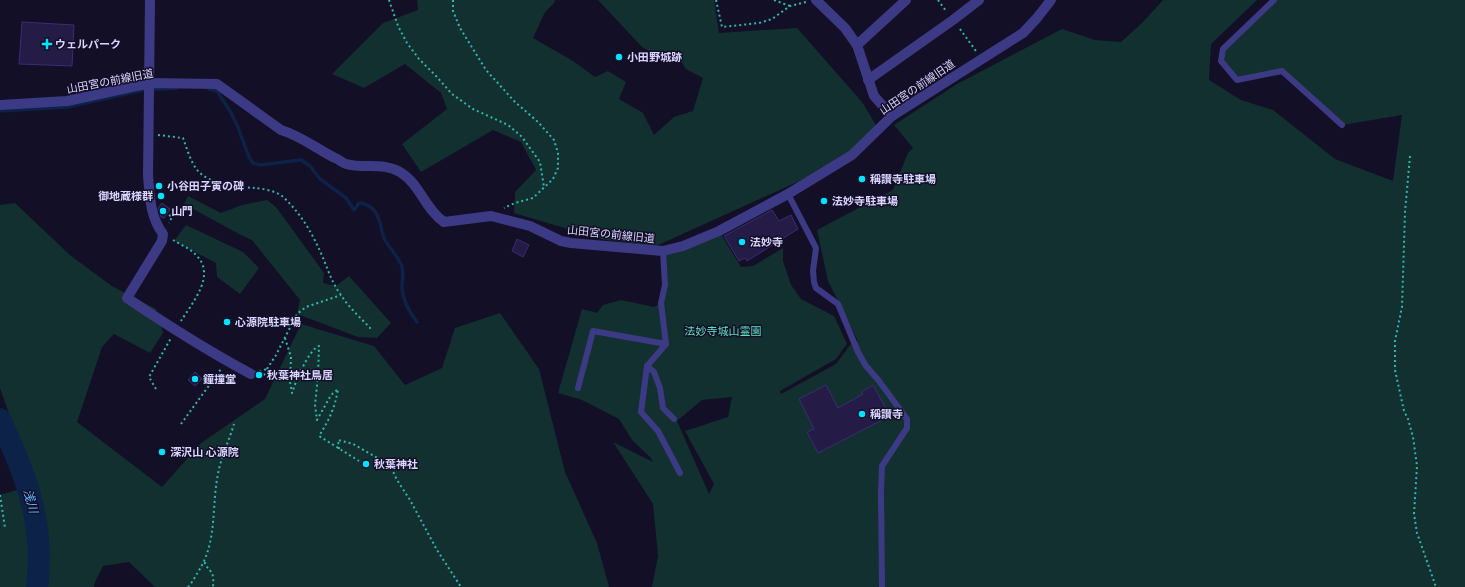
<svg xmlns="http://www.w3.org/2000/svg" width="1465" height="587" font-family="'PT Sans','Noto Sans JP',sans-serif">
<style>
.green{fill:#12302f;fill-rule:evenodd}
.lines{fill:none;stroke-linecap:round;stroke-linejoin:round}
.stream{stroke:#0c2248;stroke-width:3.5}
.river{stroke:#0c2248;stroke-width:22}
.building{fill:#241b47;stroke:#3b2d73}
.path{stroke:#2fb8b0;stroke-width:2;stroke-dasharray:2 3;stroke-linecap:butt}
.service{stroke:#3d3a85;stroke-width:6}
.minor{stroke:#3d3a85;stroke-width:10}
.poi-dot{fill:#00e5ff;stroke:#130f26;stroke-width:1.5}
.labels{text-anchor:middle;dominant-baseline:central;stroke-width:3;stroke-linejoin:round;paint-order:stroke}
.poi-label{font-size:11px;font-weight:bold;fill:#d9d4ff;stroke:#130f26;text-anchor:start}
.street-label{font-size:11px;fill:#d9d4ff;stroke:#130f26}
.park-label{font-size:11px;fill:#5fe0c0;stroke:#130f26}
.water-label{font-size:12px;font-style:italic;fill:#62b6ff;stroke:#130f26}
</style>
<rect width="100%" height="100%" fill="#130f26"/>
<!-- green -->
<g class="green">
<path d="M417,0h138l-1,3 -9,9 -12,26 40,23 22,16 13,-6 18,11 -7,17 24,14 11,22 20,-18 19,-6 10,-33 -17,-9 -8,-13 -16,2 -20,-11 -44,-47h116l5,33 78,-5 65,74 14,23 -15,18 -33,25 -172,78 -51,-6 -91,-27 1,-21 21,-22 -15,-28 -28,-12 -72,42 -19,-28 45,-35 -6,-16 -36,-29 -41,24 -32,-14 51,-51 35,-13z"/>
<path d="M1163,0h94l-46,44 -2,36 32,20 32,10 62,49 58,22 9,-66 -60,10 -60,-54 -45,9 -16,-19 2,-12 51,-49h191v587h-813l6,-31 -5,-52 -40,-62 40,20 -3,-5 -18,-17 -13,-21 -37,-19 -24,-7 24,-84 15,4 6,-8 18,-5 33,7 7,-4 4,-18 -2,-34 56,-20 22,36 12,-1 30,-18v13l8,24 10,14 33,17 13,28 -11,15 -56,32 1,3 55,-30 14,-19 8,-4 -30,-60 -11,-51 76,-40 15,-37 5,-5 -19,-23 63,-41 105,-55 33,11 26,2 21,-19zM732,397l-4,20 -43,14 29,53 -5,10 -32,-73 25,-21z"/>
<path d="M188,196l33,17 21,-8 25,-5 9,7 48,66 -1,10 13,3 13,-10 42,47 -14,15 -19,-1 -61,-23 3,-14 -48,-60 -13,-6 -55,-30z"/>
<path d="M15,203l56,53 41,30 44,23 7,24 -13,20 -36,-19 -12,13 -25,75 85,65 39,-44 64,-44 36,-75 73,22 31,39 37,-17 13,-40 45,-15 39,56 26,103 32,71 12,44h-454l-26,-25 -26,4 -8,16 -1,5h-94v-92l17,-5 15,-10 -32,-92v-183z"/>
<path d="M186,225l57,27 16,16 -19,26 -23,-17 -1,-14 -42,-22z"/>
</g>
<g class="lines">
<!-- stream -->
<g class="stream">
<path d="M209,89l8,2 13,20 7,14 12,32 4,6 7,2 41,-5 9,6 10,13 26,19 8,12 5,-7h3c21,7 16,23 23,37 5,9 14,17 17,27 2,7 0,14 0,21 1,13 7,24 15,34"/>
<path d="M0,111l67,-4 76,-17 34,-2"/>
</g>
<!-- river -->
<path class="river" d="M0,419c26,59 45,102 37,168"/>
</g>
<!-- building -->
<g class="building">
<path d="M22,22l52,3 -2,41 -53,-2z"/>
<path d="M162,203l8,6 -6,9 -3,-1 -3,-9z"/>
<path d="M772,210l7,11 12,-6 7,14 -51,32 -2,-3 -6,3 -15,-25z"/>
<path d="M517,239l12,6 -6,12 -11,-6z"/>
<path d="M195,372l7,7 -7,7 -7,-6z"/>
<path d="M826,385l12,23 25,-14 -2,-2 12,-7 17,31 -72,37 -11,-21 7,-3 -15,-30z"/>
</g>
<g class="lines">
<!-- path -->
<g class="path">
<path d="M389,0l9,26 9,17 12,16 17,17 16,18 21,15 35,16 14,12 18,25 4,25"/>
<path d="M453,0v11l7,17 26,42 29,32 23,20 16,18 4,13v15l-5,11 -20,19 -18,5 -11,5"/>
<path d="M716,0l6,27 37,-4 13,-4 18,-13 16,-4"/>
<path d="M774,0l16,6"/>
<path d="M938,0l8,11"/>
<path d="M960,29l16,22"/>
<path d="M158,135l25,3c4,11 8,25 15,33 13,14 40,16 58,17 7,1 20,3 26,8 17,15 29,35 38,55 7,15 11,31 21,44 8,13 20,23 30,34"/>
<path d="M1410,156l-5,56 -3,95 -7,34v29l9,41 4,8 5,18 4,29 -3,48 3,19 19,54"/>
<path d="M165,212l7,5 -3,6"/>
<path d="M173,240c8,5 18,9 24,16 19,20 -5,47 -16,65"/>
<path d="M285,338l6,19 -1,25 2,11c3,-10 17,-44 27,-47l-1,30 -3,29 2,15 14,-25 7,-6c-3,19 -9,31 -19,47l40,25"/>
<path d="M267,369l9,-14 21,-41 9,-7 35,-12"/>
<path d="M267,369l-4,8 -12,-3z"/>
<path d="M156,389l-7,-12 22,-39"/>
<path d="M181,424l40,-55"/>
<path d="M339,449l-1,-9 15,4 37,21 7,15 13,20 27,50 24,37"/>
<path d="M0,495l5,33"/>
<path d="M205,562v3c8,8 9,10 8,22"/>
<path d="M188,587c4,-4 7,-10 10,-15 20,-31 13,-64 20,-98 3,-17 11,-33 16,-50"/>
</g>
<!-- service -->
<g class="service">
<path d="M1274,0l-51,49 -2,12 16,19 45,-9 60,54"/>
<path d="M788,194l28,54 -3,23 1,11 2,6 22,16 20,48 8,14 13,15 28,38v9l-25,38 -1,26 1,95"/>
<path d="M663,251l2,34 -4,18 5,41 -19,22 -6,46 17,19 22,42"/>
<path d="M647,366l7,6 6,16 3,20 11,11"/>
<path d="M578,388l15,-57 73,13"/>
</g>
<!-- minor -->
<g class="minor">
<path d="M150,0l-2,176c2,21 2,41 15,58l-1,7 -35,57c40,27 81,53 124,76"/>
<path d="M816,0l29,28 12,17 17,51 18,20"/>
<path d="M857,45l49,-45"/>
<path d="M868,80l85,-60 26,-20"/>
<path d="M0,105l67,-4 83,-18 67,1 64,46c20,6 36,19 54,28 4,1 7,5 11,6 17,5 38,-2 54,8 20,12 25,37 44,50l47,-6 39,10 31,15 10,2 92,8 20,-5 36,-15 69,-37 64,-39 40,-39 131,-83 14,-15 14,-18"/>
</g>
</g>
<!-- markers -->
<g class="poi-dot">
<path d="M45 38h4v4h4v4h-4v4h-4v-4h-4v-4h4z"/>
<circle cx="619" cy="57" r="4"/>
<circle cx="862" cy="179" r="4"/>
<circle cx="159" cy="186" r="4"/>
<circle cx="161" cy="196" r="4"/>
<circle cx="824" cy="201" r="4"/>
<circle cx="163" cy="211" r="4"/>
<circle cx="742" cy="242" r="4"/>
<circle cx="227" cy="322" r="4"/>
<circle cx="259" cy="375" r="4"/>
<circle cx="195" cy="379" r="4"/>
<circle cx="862" cy="414" r="4"/>
<circle cx="162" cy="452" r="4"/>
<circle cx="366" cy="464" r="4"/>
</g>
<g class="labels">
<!-- poi labels -->
<g class="poi-label">
<text x="55" y="44">ウェルパーク</text>
<text x="627" y="57">小田野城跡</text>
<text x="870" y="179">稱讃寺駐車場</text>
<text x="167" y="186">小谷田子寅の碑</text>
<text x="153" y="196" text-anchor="end">御地蔵様群</text>
<text x="832" y="201">法妙寺駐車場</text>
<text x="171" y="211">山門</text>
<text x="750" y="242">法妙寺</text>
<text x="235" y="322">心源院駐車場</text>
<text x="267" y="375">秋葉神社鳥居</text>
<text x="203" y="379">鐘撞堂</text>
<text x="870" y="414">稱讃寺</text>
<text x="170" y="452">深沢山 心源院</text>
<text x="374" y="464">秋葉神社</text>
</g>
<!-- street labels -->
<g class="street-label">
<text transform="translate(110 81) rotate(-11)">山田宮の前線旧道</text>
<text transform="translate(917 87) rotate(-34)">山田宮の前線旧道</text>
<text transform="translate(611 234) rotate(6)">山田宮の前線旧道</text>
</g>
<!-- park labels -->
<g class="park-label">
<text x="723" y="331">法妙寺城山霊園</text>
</g>
<!-- water labels -->
<g class="water-label">
<text transform="translate(31 501) rotate(75)">浅川</text>
</g>
</g>
</svg>
